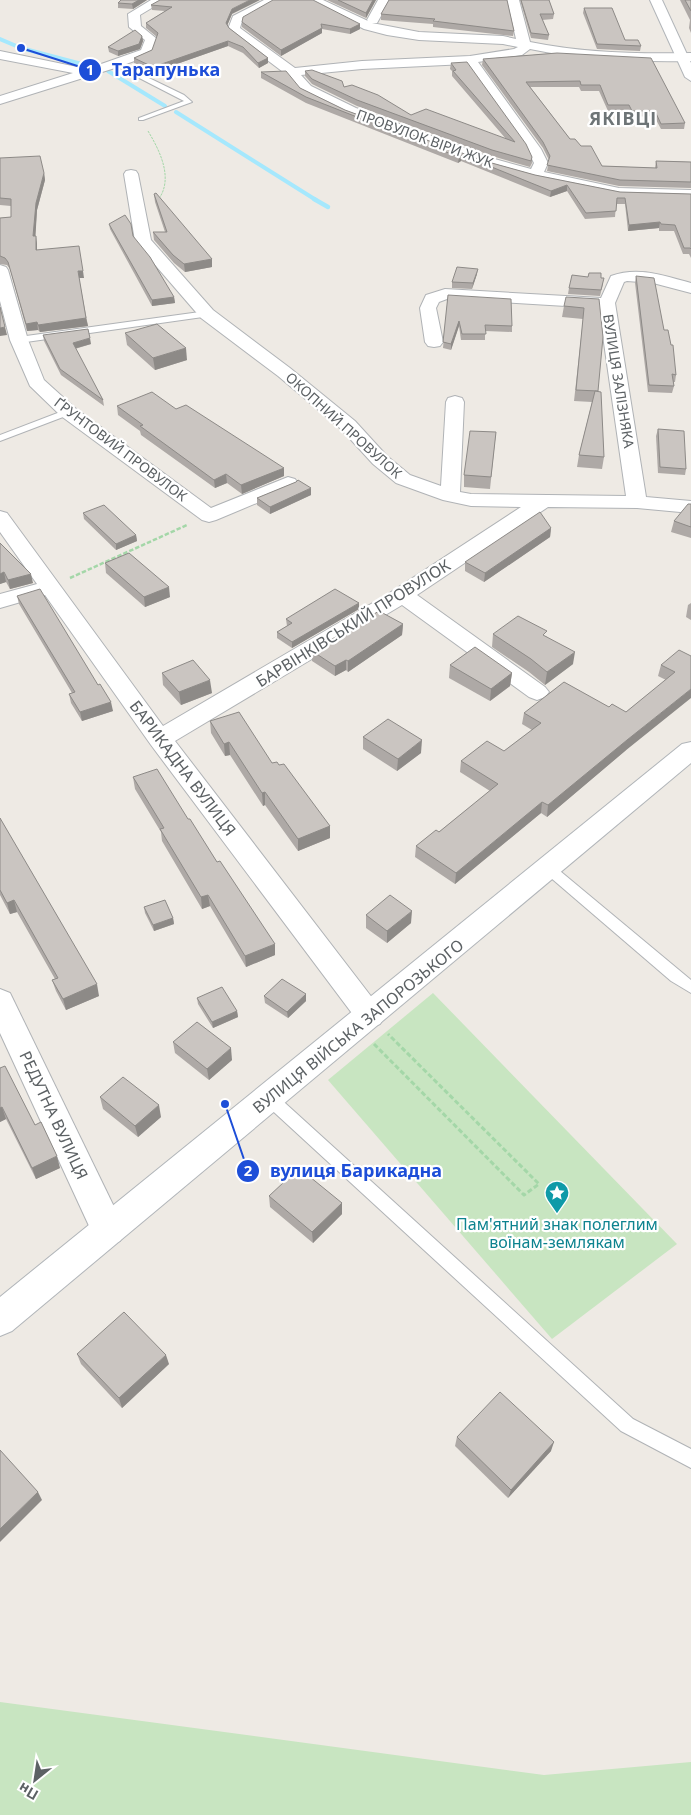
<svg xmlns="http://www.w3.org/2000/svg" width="691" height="1815" font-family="'Noto Sans',sans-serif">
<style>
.green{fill:#c8e5c1}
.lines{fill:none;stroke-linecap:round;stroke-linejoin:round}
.stream-far1{stroke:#a5e8fd;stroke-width:4}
.stream{stroke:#a5e8fd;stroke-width:4.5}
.lane-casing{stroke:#b0b3b6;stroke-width:2}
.street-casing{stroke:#b0b3b6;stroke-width:2}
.secondary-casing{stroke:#b1b5b9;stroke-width:2}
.path-far3{stroke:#a4d7a8;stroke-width:1;stroke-dasharray:2.5 1;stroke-linecap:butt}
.path-far2{stroke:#a4d7a8;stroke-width:2;stroke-dasharray:3 1;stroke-linecap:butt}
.path-far1{stroke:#a4d7a8;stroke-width:2.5;stroke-dasharray:4.5 2;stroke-linecap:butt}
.path{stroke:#a4d7a8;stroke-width:3;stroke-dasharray:5 2.5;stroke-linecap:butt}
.lane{fill:#fff;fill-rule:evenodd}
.street{fill:#fff;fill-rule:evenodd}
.secondary{fill:#fff;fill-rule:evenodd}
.wall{fill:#aea9a6}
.shaded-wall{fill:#8d8a87}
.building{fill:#cac5c1;stroke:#8d8a87}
.labels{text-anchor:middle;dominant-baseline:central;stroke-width:4.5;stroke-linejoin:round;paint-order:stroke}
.far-street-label{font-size:14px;fill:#5c6164;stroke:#fff}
.street-label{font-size:16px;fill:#5c6164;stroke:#fff}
.culture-label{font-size:16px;fill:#0d838f;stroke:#fff}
.far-district-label{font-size:18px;font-weight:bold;letter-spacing:1px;fill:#6d7476;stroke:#fff}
.leader{fill:none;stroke:#1d4ed8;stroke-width:2}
.callout-dot{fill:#1d4ed8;stroke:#fff;stroke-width:2}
.mark-label{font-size:15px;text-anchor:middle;font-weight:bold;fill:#fff}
.callout-label{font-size:18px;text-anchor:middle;font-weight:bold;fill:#1d4ed8;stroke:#fff;stroke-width:4.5;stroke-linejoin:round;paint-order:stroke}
</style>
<rect width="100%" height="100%" fill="#eeeae4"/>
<!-- green -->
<g class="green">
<path d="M433,993l244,251 -125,95 -224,-259z"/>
<path d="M0,1702l544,73 147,-13v53h-691z"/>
</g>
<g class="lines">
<!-- stream-far1 -->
<g class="stream-far1">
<path d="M0,39l21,9 72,19"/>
<path d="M108,71l57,35"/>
<path d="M176,112l140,88"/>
</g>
<!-- stream -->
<path class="stream" d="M314,199l14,8"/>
<defs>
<g id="lane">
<path d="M114,63h4l66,32 8,7 -49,18h-4v-2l45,-17 -70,-36z"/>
<path d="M207,311l4,3 -1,2 -191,27 -4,-3 4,-3z"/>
<path d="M68,409l3,1v4l-71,27v-6z"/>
<path d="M549,864l5,2 137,114v13l-20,-12 -127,-109 -2,-3 2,-3z"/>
<path d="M269,1091l5,2 359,326 58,30v19l-70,-37 -357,-328 -3,-5 3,-5z"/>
</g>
<g id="street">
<path d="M151,0h14l-25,15 1,11 16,13 -6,16 -36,13 -115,36v-8l73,-23 -73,-14v-8l87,18 54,-19 4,-10 -16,-13 -1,-13z"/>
<path d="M264,0h15l-37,21 -2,7 55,40 67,-7 108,-5 44,-7 4,-2 -15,-3 -84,-4 -32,-5 -23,-6 -56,-29h15l45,21 -1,-1 11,-20h12l-13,23h-5l47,9 84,4 13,3 -9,-39h12l11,42c53,11 107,12 161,11v8c-54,1 -108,-1 -161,-12l-8,6 -44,7 63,87 7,14 -4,9 75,16 72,2v8l-72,-2 -84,-17 -54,-15 -135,-50 -45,-22 -14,-17 -57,-43 -2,-3 5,-13zM466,64l61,85 7,14 -3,6 -40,-11 -135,-50 -45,-22 -10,-11 61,-6z"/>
<path d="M131,170l5,1 2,3 13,66 62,70 77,58 65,53 32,35 23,19 31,11 5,-84 2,-4 7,-2 7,2 2,4 -4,90 11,2 155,2 -27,-188 -152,-9 -8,3 -3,6 7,34 -3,4 -6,1 -6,-1 -3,-4 -5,-34 6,-13 19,-6 156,9 10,-22c28,-10 53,0 80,7v10l-38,-10 -26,-2 -3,1 -9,21 31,194 45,4v12l-54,-5 -89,-1 -131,88 128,92 4,5 -4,5 -8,3 -8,-3 -127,-92 -227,136 205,267 5,8 -5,8 -10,4 -10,-4 -209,-279 -106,-150 -45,13v-14l37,-10 -37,-52v-21l7,2 156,213 225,-132 133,-87 -50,-1 -28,-6 -47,-17 -23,-19 -32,-35 -63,-53 -77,-58 -64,-74 -2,-3 -11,-67 2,-3z"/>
<path d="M0,265l6,2 2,3 20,70 16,40 31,28 136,100 77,-31 7,2 3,4 -3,4 -79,33 -7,2 -7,-2 -141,-104 -31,-30 -20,-46 -10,-39z"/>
<path d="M0,989l10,4 110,226 5,11 -5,11 -12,4 -12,-4 -96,-208z"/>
</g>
<g id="secondary">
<path d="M650,0h12l29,63v18l-6,-4z"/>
<path d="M691,742v21l-679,568 -12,5v-39l682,-553z"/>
</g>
</defs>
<!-- lane casing -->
<use href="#lane" class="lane-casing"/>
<!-- street casing -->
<use href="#street" class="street-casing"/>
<!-- secondary casing -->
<use href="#secondary" class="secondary-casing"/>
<!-- path-far3 -->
<path class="path-far3" d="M148,131c12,20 26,48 10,69"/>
<!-- path-far2 -->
<path class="path-far2" d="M157,201l2,-2"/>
<!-- path-far1 -->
<path class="path-far1" d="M70,578l117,-53"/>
<!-- path -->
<path class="path" d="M374,1044l150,151 15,-11 -151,-150"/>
<!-- lane -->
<use href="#lane" class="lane"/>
<!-- street -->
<use href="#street" class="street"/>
<!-- secondary -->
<use href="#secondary" class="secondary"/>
</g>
<!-- wall -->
<g class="wall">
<path d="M121,0h26l-14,9 -15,-1v-5z"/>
<path d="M160,0l72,14 -5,12 2,2 39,30v5l-9,5 -16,-15 -15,-7 -74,26 -20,-9v-5l18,-8 5,-13 -11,-9v-5l19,-12 -13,-1 -1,-5z"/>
<path d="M327,0h49l-10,18z"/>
<path d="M389,0l125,31 -1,5 -80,-9v-3l-52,-4v-6z"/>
<path d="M520,0h29l5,14 -1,5 -11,1 7,15 -1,5 -17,-2z"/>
<path d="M680,0h11v33l-2,-5 1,-8z"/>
<path d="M584,8l41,32 16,6 -1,5 -43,-2 -14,-36z"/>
<path d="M242,22l118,2v5l-10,5 -28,-5v4l-41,23 -39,-29z"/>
<path d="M142,36l1,5 -3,8 -22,7 -9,-4 -1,-5z"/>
<path d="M557,53l128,70 -1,6h-23l-7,-13 -23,1 -3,-7 -20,1 -9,-20h-18l-2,-4h-49l40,52 11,7 21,20 53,2 1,-7 35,1v26l-72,-2 -72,-15 2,-11 -6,-12 -61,-83 1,-6z"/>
<path d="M451,63l81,94v6l-2,4 -38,-11 -135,-50 -45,-22 -7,-8v-5l106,44 95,24 -54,-63v-5l-2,-2z"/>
<path d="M261,72l39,16 45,22 136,50 54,15 85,17 71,2v64l-2,-4h-6l-9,-23h-15v-3l-31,3 -3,-27h-9l-1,13 -30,2 -18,-28 -17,6 -89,-36 -3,2 -152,-60 -45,-25z"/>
<path d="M0,158l44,15 1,7 -8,30 -2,26 2,8v6l47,28h-5l9,48 -48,6 -2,-2 -11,1 -17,-62 -3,-4 -7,-1v-46l11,-1v-11l-11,-1z"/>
<path d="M154,194l58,73 -27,5 -11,-9 -20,-23 -1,-8h12l-10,-30z"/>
<path d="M109,224l24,12 41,61 1,6 -23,3 -42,-77z"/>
<path d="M477,274l-5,15 -20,-1v-6z"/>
<path d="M636,276l28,54 7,15 5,30 -1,7h-2l1,4 -2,7 -24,-1 -13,-109z"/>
<path d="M601,278l2,6 -3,12 -32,-2 1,-6z"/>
<path d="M448,295l64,31v6l-27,-1v9h-24l-2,-14 -8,24 -8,-2z"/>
<path d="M599,299l-1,92 6,66 -2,12 -25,-2 2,-12 13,-53 -18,-1 9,-82 -21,-2 2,-11z"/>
<path d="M125,333l62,27 -32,10 -28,-25z"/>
<path d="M43,335l48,9 -16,5 28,51 1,6 -43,-31 -17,-34z"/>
<path d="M117,406l59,3 108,67 -42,18 -15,-11 -12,5 -74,-53 -1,-4 -22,-16z"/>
<path d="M658,429l28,40 -1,6 -27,-2 -2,-37z"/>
<path d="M496,432l-6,57 -26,-2v-12z"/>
<path d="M296,482l15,13 -41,19 -13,-9v-7z"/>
<path d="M691,504v34l-20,-6 3,-11z"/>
<path d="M83,513l53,22 1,6 -21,9 -32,-31z"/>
<path d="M551,528l-1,9 -66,45 -19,-11v-9z"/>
<path d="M0,543l33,40 -23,6 -4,-7 -6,2z"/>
<path d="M105,563l65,34 -25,10 -39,-34z"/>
<path d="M17,596l81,89 15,26 -31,10 -11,-18 -2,-9 3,-1 -53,-89z"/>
<path d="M691,603v17l-5,-3 2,-12z"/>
<path d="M359,609l-67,39 -15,-10v-6l10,-6 -1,-7z"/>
<path d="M403,624l-1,11 -54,37 -2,-2 -11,6 -23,-15v-10z"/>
<path d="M493,634l53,2 27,28 -28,21 -16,-13 -37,-25z"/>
<path d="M691,656l-66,95 -78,66 -6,-4 -86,71 -40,-27 1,-11 23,-14 51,-41 -30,-19 1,-11 43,-10 28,-21 -10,-6 2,-11 85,-6 17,5 40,-32 -8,-4 3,-11z"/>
<path d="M450,665l62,8 -2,13 -20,15 -41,-23z"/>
<path d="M162,673l50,20 -31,12 -18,-20z"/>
<path d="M210,721l62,42 58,63v12l-32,13 -33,-46 -2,1 -33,-51 -5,1 -14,-23z"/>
<path d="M363,737l58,16 -24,18 -34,-22z"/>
<path d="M133,777l55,42 29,43 58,93 -29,12 -36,-61 -8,3 -40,-68 -1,-9 -26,-43z"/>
<path d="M0,818l99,178 -33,14 -10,-19 -4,-11 3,-1 -38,-67 -7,2 -10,-19z"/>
<path d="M144,907l29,11 1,6 -20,7 -9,-18z"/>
<path d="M366,915l45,8 -24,20 -21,-15z"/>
<path d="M306,994v7l-18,17 -23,-15 -1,-7z"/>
<path d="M197,998l40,13 1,6 -25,11 -15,-24z"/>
<path d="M173,1042l59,18 -23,20 -34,-27z"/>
<path d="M0,1068l35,57 25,43 -24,11 -30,-60 -6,3z"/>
<path d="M100,1097l61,20 -23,20 -35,-28z"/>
<path d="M269,1196l73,7v11l-29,29 -43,-36z"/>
<path d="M77,1354l92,10 -47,44 -41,-44z"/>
<path d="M457,1437l94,14 -43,47 -53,-52z"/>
</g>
<!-- shaded-wall -->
<g class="shaded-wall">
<path d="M139,0h8l-14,9 -1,-5z"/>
<path d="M250,0h10l-28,14 -6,14v-5l6,-14z"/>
<path d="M373,0h3l-10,18v-5z"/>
<path d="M360,24v5l-10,5v-5z"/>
<path d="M322,28v5l-41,23v-6z"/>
<path d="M142,36l1,5 -3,8 -22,7v-5z"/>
<path d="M228,41v5l-74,26 -1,-5z"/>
<path d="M268,58v5l-9,5 -1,-5z"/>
<path d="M462,155l-1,6 -3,2 1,-6z"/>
<path d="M44,173l1,7 -8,30 -2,34 -2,-8 3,-33z"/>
<path d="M567,185v6l-17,6 1,-6z"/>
<path d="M660,222l-1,6 -31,3 1,-6z"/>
<path d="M36,236l1,8v13l-1,-7z"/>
<path d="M212,259v8l-27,5 -1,-8z"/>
<path d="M478,269l-1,5 -5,15 1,-6z"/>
<path d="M78,271h5l1,7h-5z"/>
<path d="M174,297l1,6 -23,3v-6z"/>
<path d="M86,318l2,8 -48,6 -2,-7z"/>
<path d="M459,321v5l-8,24v-6z"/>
<path d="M37,322l1,8 -11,1 -1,-7z"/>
<path d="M5,327l2,8 -7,1v-8z"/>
<path d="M90,338l1,6 -18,5v-6z"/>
<path d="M186,348l1,12 -32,10 -2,-12z"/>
<path d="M284,468v8l-42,18 -1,-9z"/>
<path d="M226,474l1,9 -12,5 -1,-8z"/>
<path d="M311,488v7l-41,19v-7z"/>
<path d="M551,528l-1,9 -66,45 1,-9z"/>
<path d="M136,535l1,6 -21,9v-6z"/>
<path d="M4,572l2,10 -6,2v-10z"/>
<path d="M31,574l2,9 -23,6 -2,-9z"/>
<path d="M169,587l1,10 -25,10 -1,-10z"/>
<path d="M359,603v6l-67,39v-6z"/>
<path d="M403,624l-1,11 -54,37v-11z"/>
<path d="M575,652l-2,12 -28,21 2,-13z"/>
<path d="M346,660v10l-11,6v-10z"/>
<path d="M512,673l-2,13 -20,15 1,-12z"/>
<path d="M210,680l2,13 -31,12 -2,-13z"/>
<path d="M691,689v9l-66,53 -78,66 1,-12 79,-65z"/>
<path d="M111,702l2,9 -31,10 -2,-9z"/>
<path d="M422,740l-1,13 -24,18 1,-12z"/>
<path d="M229,742l1,13 -5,1 -1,-12z"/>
<path d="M265,792v13l-2,1 -1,-13z"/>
<path d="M542,802l-1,11 -86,71 1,-11z"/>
<path d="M330,826v12l-32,13v-12z"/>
<path d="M208,895l2,11 -8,3 -1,-12z"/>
<path d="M14,900l3,12 -7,2 -3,-11z"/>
<path d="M412,911l-1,12 -24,20v-12z"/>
<path d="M173,918l1,6 -20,7 -1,-6z"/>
<path d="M275,944v11l-29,12 -1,-11z"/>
<path d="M97,984l2,12 -33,14 -3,-11z"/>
<path d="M306,994v7l-18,17 -1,-6z"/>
<path d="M237,1011l1,6 -25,11 -1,-6z"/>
<path d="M231,1048l1,12 -23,20 -2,-11z"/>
<path d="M159,1105l2,12 -23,20 -3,-11z"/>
<path d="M2,1107l4,12 -6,3v-14z"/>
<path d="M57,1156l3,12 -24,11 -4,-11z"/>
<path d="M342,1203v11l-29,29 -1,-11z"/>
<path d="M166,1355l3,9 -47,44 -3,-10z"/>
<path d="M554,1442l-3,9 -43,47 3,-8z"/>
<path d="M38,1492l4,8 -42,42v-13z"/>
</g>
<!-- building -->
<g class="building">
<path d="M121,0h18l-7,4 -14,-1z"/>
<path d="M160,0h90l-18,9 -6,14 3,5 39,30 -10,5 -15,-16 -15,-6 -75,26 -19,-9 18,-8 6,-17 -12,-10 26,-16 -21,-2z"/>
<path d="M273,0h40l47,24 -10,5 -29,-5 1,4 -41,22 -39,-28 1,-5z"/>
<path d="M338,0h35l-7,13z"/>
<path d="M389,0h118l7,31 -81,-10 2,-2 -54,-5z"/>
<path d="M521,0h28l5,14h-14l9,21 -18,-2z"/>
<path d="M685,0h6v11z"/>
<path d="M584,8h28l13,32h13l3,6 -44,-2z"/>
<path d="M135,30l7,6 -3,8 -21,7 -10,-4z"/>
<path d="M557,53l94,5 34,65 -24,1 -6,-13h-23l-3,-6h-21l-8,-20h-19l-1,-4 -54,1 44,57h5l6,7h10l11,20 55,2 -1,-7 35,1v20l-71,-2 -73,-15 3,-9 -7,-14 -60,-83z"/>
<path d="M467,62l59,82 6,13 -1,4 -39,-11 -135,-50 -45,-21 -7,-8 7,-1 30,11 2,6 8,-2 26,10 33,20 15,-6 89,33 -62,-71 3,-1 -5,-7z"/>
<path d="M286,71l14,17 45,22 136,50 54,15 85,17 71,2v55l-1,-1h-6l-9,-23 -14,-1 -1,-2 -31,3 -4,-27h-8l-1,13 -30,2 -19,-28 -16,6 -89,-36 -3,2 -153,-60 -45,-25z"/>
<path d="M40,156l4,17 -8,30 -3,33h3v14l43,-4 4,25h-5l8,47 -48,7 -1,-3 -11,2 -18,-62 -3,-4 -5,-2v-38l11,-1v-18l-11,-1v-40z"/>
<path d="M156,193l56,66 -28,5 -11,-9 -20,-23h14l-13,-38z"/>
<path d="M125,215l6,9 2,12 17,21 24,40 -22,3 -43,-76z"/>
<path d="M457,267l21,2 -5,14 -21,-1z"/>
<path d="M589,273h12v5h3l-3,12 -32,-2 3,-13 16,2z"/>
<path d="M636,276l18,2 10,52h4l3,15h2l3,30 -4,-1 2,12 -25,-1z"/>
<path d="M448,295l63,4 1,27 -27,-1 1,9h-24l-3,-13 -8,23 -8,-2z"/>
<path d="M566,297l33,2 4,38 -5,54 -22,-1 8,-82 -20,-2z"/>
<path d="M0,307l5,20 -5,1z"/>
<path d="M157,324l29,24 -33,10 -28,-25z"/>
<path d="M88,329l2,9 -17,5 30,57 -43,-31 -17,-34z"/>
<path d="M595,391l6,1 3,65 -25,-2z"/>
<path d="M152,392l24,17 10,-4 98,63 -43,17 -15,-11 -12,6 -74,-54 3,-1 -26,-19z"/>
<path d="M658,429l26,2 2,38 -26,-2z"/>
<path d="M470,431l26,1 -5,45 -27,-2z"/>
<path d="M298,480l13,8 -41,19 -13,-9 39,-16z"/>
<path d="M688,504h3v23l-17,-6z"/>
<path d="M104,505l32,30 -20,9 -33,-31z"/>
<path d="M540,512l11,16 -66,45 -20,-11z"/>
<path d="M0,543l31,31 -23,6 -4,-8 -4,2z"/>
<path d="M129,553l40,34 -25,10 -39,-34z"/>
<path d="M40,589l58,96 2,-1 11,18 -31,10 -11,-18 6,-2 -58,-96z"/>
<path d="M335,589l24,14 -67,39 -15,-10 15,-9 -6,-4z"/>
<path d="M379,611l24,13 -55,37 -2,-1 -11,6 -23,-15z"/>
<path d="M518,616l29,15 -4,4 32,17 -28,20 -16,-13 -38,-25z"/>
<path d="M475,647l37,26 -21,16 -41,-24z"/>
<path d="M679,650l12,6v33l-64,51 -79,65 -6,-3 -86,71 -40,-27 20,-16 3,2 59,-48 -37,-23 26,-20 17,10 37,-28 -17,-10 40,-31 45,25 3,-3 14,8 49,-40 -14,-7z"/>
<path d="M193,660l17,20 -31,12 -17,-19z"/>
<path d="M239,712l33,51 5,-1 2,3 5,-1 46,62 -32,13 -33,-47 -3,1 -33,-51 -5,2 -14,-23z"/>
<path d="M388,719l34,21 -24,19 -35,-22z"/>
<path d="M157,769l31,50h2l27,43 3,-1 55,83 -30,12 -37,-61 -7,2 -41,-68 4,-1 -31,-51z"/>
<path d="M0,818l97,166 -34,15 -11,-19 6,-2 -44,-78 -7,3 -7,-13z"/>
<path d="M390,895l22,16 -25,20 -21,-16z"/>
<path d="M165,900l8,18 -20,7 -9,-18z"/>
<path d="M282,979l24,15 -19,18 -23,-16z"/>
<path d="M222,987l15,24 -25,11 -15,-24z"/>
<path d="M197,1022l34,26 -24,21 -34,-27z"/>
<path d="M5,1066l30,59 6,-3 16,34 -25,12 -30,-61 -2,1v-40z"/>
<path d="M123,1077l36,28 -24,21 -35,-29z"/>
<path d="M299,1168l43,35 -30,29 -43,-36z"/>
<path d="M124,1312l42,43 -47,43 -42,-44z"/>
<path d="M500,1392l54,50 -43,48 -54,-53z"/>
<path d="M0,1450l38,42 -38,37z"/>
</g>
<!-- icons -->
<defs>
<symbol id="sight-pin" viewBox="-11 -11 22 30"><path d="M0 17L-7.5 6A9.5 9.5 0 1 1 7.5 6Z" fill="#0f9aa8" stroke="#fff"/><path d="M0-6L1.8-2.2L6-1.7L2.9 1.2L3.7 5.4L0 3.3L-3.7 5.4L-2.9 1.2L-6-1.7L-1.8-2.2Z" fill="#fff"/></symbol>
</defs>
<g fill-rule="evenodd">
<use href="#sight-pin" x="543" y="1179" width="28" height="38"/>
</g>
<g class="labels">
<!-- far-street labels -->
<g class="far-street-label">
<text transform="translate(425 138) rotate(20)">ПРОВУЛОК ВІРИ ЖУК</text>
<text transform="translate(619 381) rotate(81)">ВУЛИЦЯ ЗАЛІЗНЯКА</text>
<text transform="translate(344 425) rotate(42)">ОКОПНИЙ ПРОВУЛОК</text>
<text transform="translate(121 449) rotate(37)">ҐРУНТОВИЙ ПРОВУЛОК</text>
</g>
<!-- street labels -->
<g class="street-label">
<text transform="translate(353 623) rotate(-32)">БАРВІНКІВСЬКИЙ ПРОВУЛОК</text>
<text transform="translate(183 768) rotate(53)">БАРИКАДНА ВУЛИЦЯ</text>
<text transform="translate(358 1026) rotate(-39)">ВУЛИЦЯ ВІЙСЬКА ЗАПОРОЗЬКОГО</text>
<text transform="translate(54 1115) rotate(65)">РЕДУТНА ВУЛИЦЯ</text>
</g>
<!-- culture labels -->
<g class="culture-label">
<text x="557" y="1224">Пам'ятний знак полеглим<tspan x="557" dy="18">воїнам-землякам</tspan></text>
</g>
<!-- far-district labels -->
<g class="far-district-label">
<text x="623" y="118">ЯКІВЦІ</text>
</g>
</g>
<!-- callouts -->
<path class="leader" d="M21 48L90 70M225 1104L248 1171"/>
<g class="callout-dot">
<circle cx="21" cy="48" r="5"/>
<circle cx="225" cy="1104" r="5"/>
<circle cx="90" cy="70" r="12"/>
<circle cx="248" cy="1171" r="12"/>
</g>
<g class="mark-label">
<text x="90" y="75">1</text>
<text x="248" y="1176">2</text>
</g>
<g class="callout-label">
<text x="166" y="76">Тарапунька</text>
<text x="356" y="1177">вулиця Барикадна</text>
</g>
<!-- north arrow -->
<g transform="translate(35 1780) rotate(210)" stroke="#ffffff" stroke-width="4" paint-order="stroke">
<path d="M0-4L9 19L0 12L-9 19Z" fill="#5c6164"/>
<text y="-8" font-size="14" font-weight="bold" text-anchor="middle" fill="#5c6164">Пн</text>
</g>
</svg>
